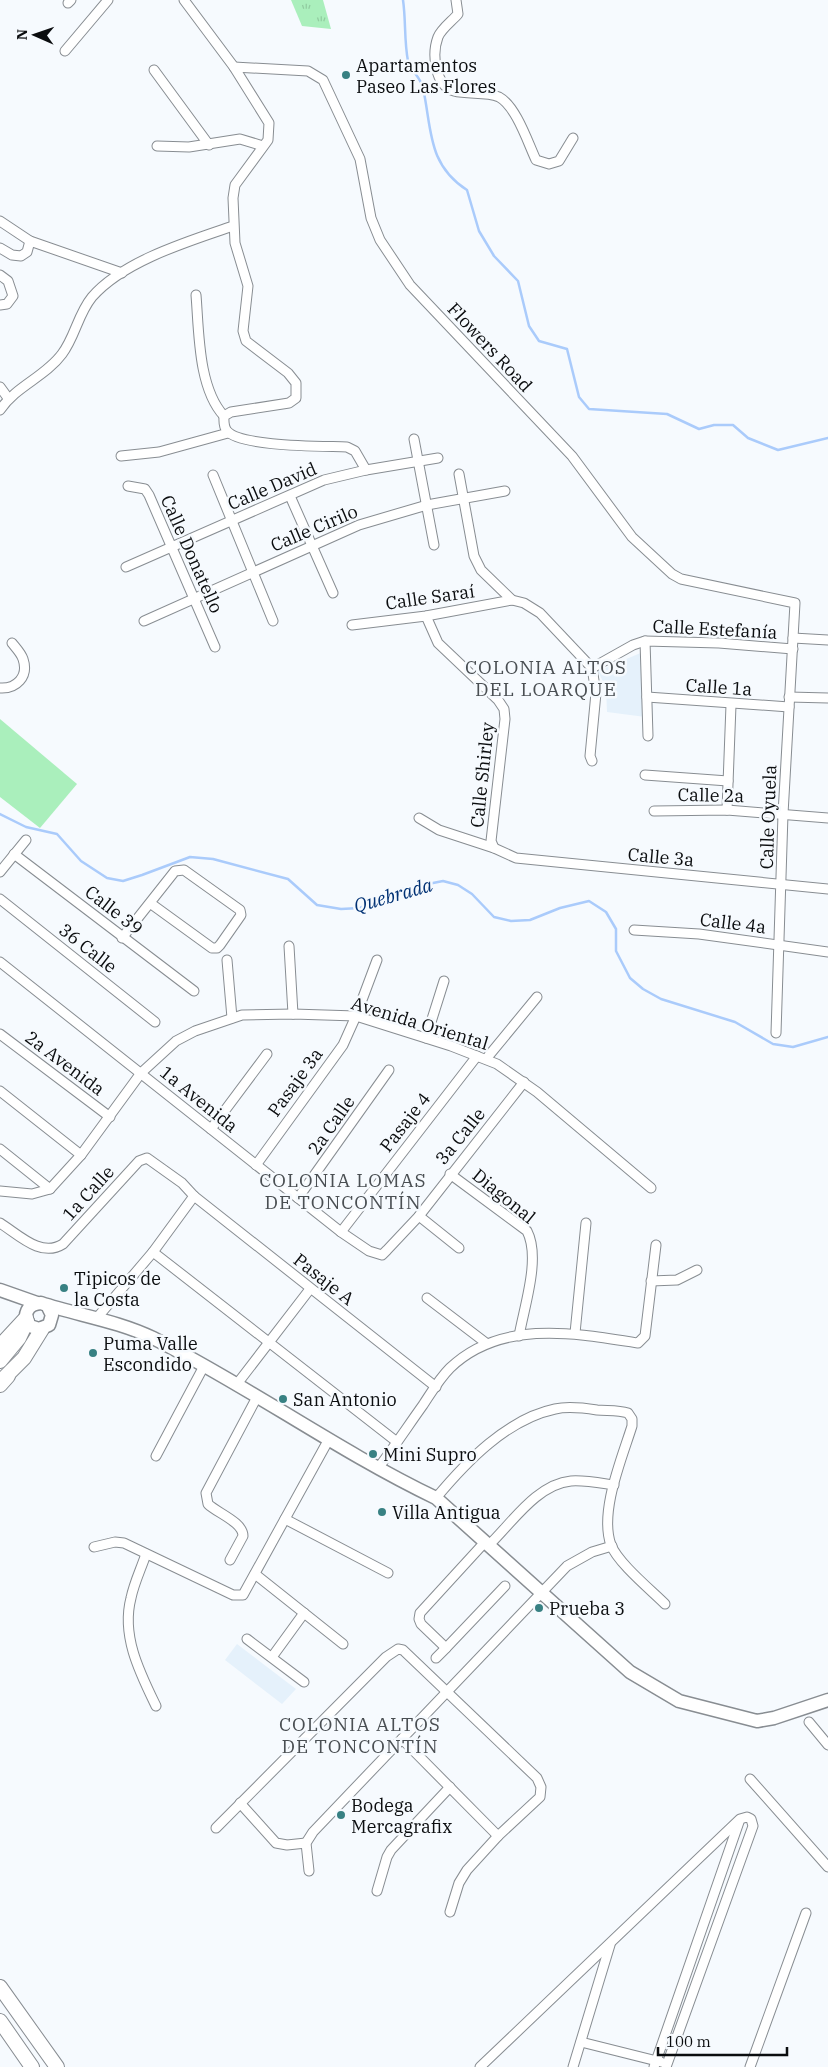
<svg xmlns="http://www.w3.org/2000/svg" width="828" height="2067" font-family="'IBM Plex Serif',serif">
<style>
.built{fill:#e5f1fb}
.grass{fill:url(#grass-tufts)}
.pitch{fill:#aaefbc}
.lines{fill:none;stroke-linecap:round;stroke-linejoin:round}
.stream{stroke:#aacbfb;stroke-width:2.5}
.minor-casing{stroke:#888d92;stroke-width:11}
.secondary-casing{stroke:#888d92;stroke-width:15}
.primary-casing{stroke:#888d92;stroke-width:16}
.trunk-casing{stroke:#888d92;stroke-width:16}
.minor{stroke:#fff;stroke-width:9}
.secondary{stroke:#fff;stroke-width:12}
.primary{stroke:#fff;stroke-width:14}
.trunk{stroke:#fff;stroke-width:14}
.poi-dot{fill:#388183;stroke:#f6fafe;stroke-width:2}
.labels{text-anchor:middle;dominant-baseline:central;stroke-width:5;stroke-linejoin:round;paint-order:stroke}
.poi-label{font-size:18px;fill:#0b0d0f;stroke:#f6fafe;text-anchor:start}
.street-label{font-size:18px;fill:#0b0d0f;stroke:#f6fafe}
.neighbourhood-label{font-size:19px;letter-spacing:1px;fill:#4a4f53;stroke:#f6fafe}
.water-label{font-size:19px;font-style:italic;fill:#003174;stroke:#f6fafe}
</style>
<defs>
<pattern id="grass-tufts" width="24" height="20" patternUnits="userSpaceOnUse" patternTransform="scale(1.25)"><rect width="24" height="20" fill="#aaefbc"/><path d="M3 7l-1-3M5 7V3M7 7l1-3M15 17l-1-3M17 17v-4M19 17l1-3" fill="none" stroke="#91cca0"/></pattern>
</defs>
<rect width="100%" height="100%" fill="#f6fafe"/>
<!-- built -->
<g class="built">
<path d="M650,649l3,69 -46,-6 -1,-24 -8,-17z"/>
<path d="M237,1644l59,45 -14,15 -57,-44z"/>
</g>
<!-- grass -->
<path class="grass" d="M291,0h32l8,29 -29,-3z"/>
<!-- pitch -->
<path class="pitch" d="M0,719l77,65 -37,44 -40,-31z"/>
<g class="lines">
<!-- stream -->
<g class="stream">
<path d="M403,0c3,20 1,41 5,61 3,10 13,17 15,27 9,41 4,76 44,102l12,41 15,25 24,25 11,45 10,15 28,8 12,48 10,12 78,5 32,15 15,-4h19l15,13 30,12 50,-12"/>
<path d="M0,814l26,13 31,7 24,27 26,17 16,3 19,-6 48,-18 23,2 75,20 29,26 24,4 19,-1 38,-18 45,-9 15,4 14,9 22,23 17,4 19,-1 30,-12 29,-7 17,11 10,17v22l14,27 13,11 18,10 74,23 38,22 20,3 35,-10"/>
</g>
<defs>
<g id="minor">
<path d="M184,0l50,67 35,56 -1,17 -33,45 -2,13 2,45 13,43 -5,45 3,10 42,32 8,10v15l-7,5 -58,9 -7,4c0,5 -1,10 3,15 14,16 96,15 120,16l8,4 11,19"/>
<path d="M456,0l2,14c-6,7 -17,15 -20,23 -6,16 -4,48 16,54 14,4 32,0 45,6 17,9 29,46 37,63l13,4 10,-3 14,-23"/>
<path d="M68,3l3,-3"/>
<path d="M65,51l43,-51"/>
<path d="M234,67l74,4 15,9 37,79 11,59 9,22 30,45 162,171 60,81 40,37 9,5 114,24 -12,211 -7,219"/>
<path d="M154,70l55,75"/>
<path d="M157,146l32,1 51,-8 23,7"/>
<path d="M0,221l30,20"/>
<path d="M0,248l12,7 9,1 6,-4 3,-11 92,32"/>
<path d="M0,275l8,6 5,15 -6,8 -7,1"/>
<path d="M196,295c3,36 2,93 28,121"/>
<path d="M0,387l8,11"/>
<path d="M0,410c16,-24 45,-33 62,-56 13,-17 16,-40 30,-57 31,-36 97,-56 141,-71"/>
<path d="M414,439l20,106"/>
<path d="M121,456l38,-4 69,-19"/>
<path d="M459,474l15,82 7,14 31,30 12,3 16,10 52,55 4,25 -6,63 2,5"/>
<path d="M213,475l60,146"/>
<path d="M128,486l17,3 4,6 66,152"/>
<path d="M290,496l43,97"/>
<path d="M126,567l198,-87 42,-10 72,-12"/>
<path d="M426,616l12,27 60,57 6,9 1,10 -14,122 3,7"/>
<path d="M144,621l215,-96 68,-20 78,-14"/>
<path d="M352,625l74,-9 86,-16"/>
<path d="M793,638l35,2"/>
<path d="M645,641l3,95"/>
<path d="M592,668l41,-23 12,-4 74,2 74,6"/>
<path d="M0,688c16,1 29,-11 23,-29 -2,-6 -7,-11 -11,-16"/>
<path d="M647,697l142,10"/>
<path d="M789,697l39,1"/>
<path d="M645,775l83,6"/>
<path d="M727,810l4,-105"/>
<path d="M654,811l73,-1 101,8"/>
<path d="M419,818l20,12 55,18 22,10 312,31"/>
<path d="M14,854l180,137"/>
<path d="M0,872l26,-32"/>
<path d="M0,899l155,123"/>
<path d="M634,930l65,4 129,18"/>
<path d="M122,938l53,-67 9,-1 56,40 1,5 -21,30 -3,3h-5l-62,-45"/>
<path d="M289,946l4,68"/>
<path d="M227,960l5,58"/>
<path d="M0,962l341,270 28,19 13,4 5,-5 32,-34 105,-134"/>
<path d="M0,1034l110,83"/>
<path d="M426,1038l18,-57"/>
<path d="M486,1059l51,-62"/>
<path d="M0,1091l81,64"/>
<path d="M211,1129l56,-75"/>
<path d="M0,1149l50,40"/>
<path d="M256,1165l87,-120 13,-29 21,-56"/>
<path d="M450,1174l77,57c14,27 -3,76 -8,105"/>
<path d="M0,1191l32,3 18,-5 31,-34 60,-82 35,-32 19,-10 47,-16 51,-1 63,2 95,30 46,18 40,28 114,96"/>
<path d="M298,1198l91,-128"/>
<path d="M419,1216l40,32"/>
<path d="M0,1223c19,12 41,35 63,21l76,-83 8,-3 35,25 12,13 242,191"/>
<path d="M341,1232l136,-176"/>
<path d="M153,1252l244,190"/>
<path d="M651,1281l26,-1 20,-10"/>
<path d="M427,1298l59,45"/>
<path d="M96,1319l57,-67 41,-56"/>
<path d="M575,1333l11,-110"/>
<path d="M237,1384l73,-95"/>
<path d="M156,1456l48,-90"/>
<path d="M379,1467c15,-20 29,-41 44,-62 8,-12 16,-26 27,-37 51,-49 125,-35 188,-25l7,-7 11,-91"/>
<path d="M436,1498c30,-36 71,-79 119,-89 13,-3 29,-1 42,1 10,1 21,0 31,3l4,6v7c-10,32 -33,86 -21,119 7,18 40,45 54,59"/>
<path d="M285,1519l103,54"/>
<path d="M485,1542l-65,71 -1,6 2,5 25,24 59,-62"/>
<path d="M489,1545c22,-21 48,-61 82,-64 14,-1 29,2 43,4"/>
<path d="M94,1547l21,-5 9,1 109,52h10l86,-156"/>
<path d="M146,1554c-5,15 -12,29 -15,44 -10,38 9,75 25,108"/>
<path d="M230,1560l13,-24c0,-14 -26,-23 -35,-32l-2,-11 51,-96"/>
<path d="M255,1574l88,70"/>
<path d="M247,1639l57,43"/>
<path d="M272,1657l32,-44"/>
<path d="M436,1658l10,-10"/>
<path d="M809,1722l19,23"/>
<path d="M402,1739l96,97"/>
<path d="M750,1779l78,88"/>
<path d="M240,1803l36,40 11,2 19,-2"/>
<path d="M216,1828l170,-171 12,-8 5,1 134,128 4,9 -1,10 -42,39 -31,34 -8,13 -9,29"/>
<path d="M309,1871l-3,-28 7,-11 254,-266 25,-14 20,-6"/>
<path d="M377,1891l10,-34 4,-7 59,-63"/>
<path d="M581,2042l80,20"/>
<path d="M480,2067l260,-248 7,-2 4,2 2,7 -87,241"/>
<path d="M573,2067l37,-122"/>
<path d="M654,2067l85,-245"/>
<path d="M750,2067l56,-154"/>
</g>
<g id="secondary">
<path d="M0,1290l37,13"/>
<path d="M48,1307l4,8 -3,10 -10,4 -9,-3c-8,-11 -3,-22 11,-23 36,12 77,18 112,35 97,49 185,113 283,160l194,174 49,29 78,20 17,-3 54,-18"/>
</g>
<g id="primary">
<path d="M0,1361l19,-23 8,-17"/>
<path d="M0,1382l24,-24 18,-29"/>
</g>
<g id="trunk">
<path d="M0,1346l26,-28"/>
<path d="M0,1385l8,-9"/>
<path d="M0,1987l57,80"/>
<path d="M0,2021l32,46"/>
</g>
</defs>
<!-- minor casing -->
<use href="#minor" class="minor-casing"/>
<!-- secondary casing -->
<use href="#secondary" class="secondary-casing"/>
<!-- primary casing -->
<use href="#primary" class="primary-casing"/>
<!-- trunk casing -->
<use href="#trunk" class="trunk-casing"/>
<!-- minor -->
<use href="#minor" class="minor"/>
<!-- secondary -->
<use href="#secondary" class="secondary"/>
<!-- primary -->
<use href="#primary" class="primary"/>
<!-- trunk -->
<use href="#trunk" class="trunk"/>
</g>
<!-- markers -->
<g class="poi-dot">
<circle cx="346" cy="75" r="5"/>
<circle cx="64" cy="1288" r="5"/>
<circle cx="93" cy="1353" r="5"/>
<circle cx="283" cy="1399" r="5"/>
<circle cx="373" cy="1454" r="5"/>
<circle cx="382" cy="1512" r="5"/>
<circle cx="539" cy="1608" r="5"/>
<circle cx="341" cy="1815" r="5"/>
</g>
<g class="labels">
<!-- poi labels -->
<g class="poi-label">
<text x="356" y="65">Apartamentos<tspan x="356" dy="21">Paseo Las Flores</tspan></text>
<text x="74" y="1278">Tipicos de<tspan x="74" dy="21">la Costa</tspan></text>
<text x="103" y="1343">Puma Valle<tspan x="103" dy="21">Escondido</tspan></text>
<text x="293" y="1399">San Antonio</text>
<text x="383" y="1454">Mini Supro</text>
<text x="392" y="1512">Villa Antigua</text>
<text x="549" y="1608">Prueba 3</text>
<text x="351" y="1805">Bodega<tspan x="351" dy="21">Mercagrafix</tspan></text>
</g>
<!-- street labels -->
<g class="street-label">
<text transform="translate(490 347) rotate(47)">Flowers Road</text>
<text transform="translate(272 486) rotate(-23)">Calle David</text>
<text transform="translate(314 528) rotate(-23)">Calle Cirilo</text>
<text transform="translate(192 554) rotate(66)">Calle Donatello</text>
<text transform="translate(430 597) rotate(-8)">Calle Saraí</text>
<text transform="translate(715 629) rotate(3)">Calle Estefanía</text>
<text transform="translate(719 687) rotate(4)">Calle 1a</text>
<text transform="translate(482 775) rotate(-84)">Calle Shirley</text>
<text transform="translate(711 795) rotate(1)">Calle 2a</text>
<text transform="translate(768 817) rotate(-88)">Calle Oyuela</text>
<text transform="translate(661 857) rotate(5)">Calle 3a</text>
<text transform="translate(114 910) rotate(38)">Calle 39</text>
<text transform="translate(733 923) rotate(7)">Calle 4a</text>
<text transform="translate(88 948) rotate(38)">36 Calle</text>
<text transform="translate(420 1023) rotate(17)">Avenida Oriental</text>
<text transform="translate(65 1063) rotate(37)">2a Avenida</text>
<text transform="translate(295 1082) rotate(-54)">Pasaje 3a</text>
<text transform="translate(199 1099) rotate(39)">1a Avenida</text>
<text transform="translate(405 1122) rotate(-52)">Pasaje 4</text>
<text transform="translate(331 1125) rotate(-55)">2a Calle</text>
<text transform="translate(460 1136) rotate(-51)">3a Calle</text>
<text transform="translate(88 1193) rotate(-48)">1a Calle</text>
<text transform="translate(504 1196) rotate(39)">Diagonal</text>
<text transform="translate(324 1279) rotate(38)">Pasaje A</text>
</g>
<!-- neighbourhood labels -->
<g class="neighbourhood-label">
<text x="546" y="667">COLONIA ALTOS<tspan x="546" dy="22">DEL LOARQUE</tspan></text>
<text x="343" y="1180">COLONIA LOMAS<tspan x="343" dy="22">DE TONCONTÍN</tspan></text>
<text x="360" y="1724">COLONIA ALTOS<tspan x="360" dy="22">DE TONCONTÍN</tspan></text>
</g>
<!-- water labels -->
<g class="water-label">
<text transform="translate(393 895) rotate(-16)">Quebrada</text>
</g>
</g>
<!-- north arrow -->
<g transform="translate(35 35) rotate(272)" stroke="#f6fafe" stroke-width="4" paint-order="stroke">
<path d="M0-4L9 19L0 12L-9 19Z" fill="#0b0d0f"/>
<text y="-8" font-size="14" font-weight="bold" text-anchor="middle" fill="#0b0d0f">N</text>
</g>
<!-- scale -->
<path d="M658 2047v8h129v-8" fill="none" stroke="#0b0d0f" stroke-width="2.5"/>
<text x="666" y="2047" font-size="15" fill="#0b0d0f" stroke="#f6fafe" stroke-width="4" paint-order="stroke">100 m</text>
</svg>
